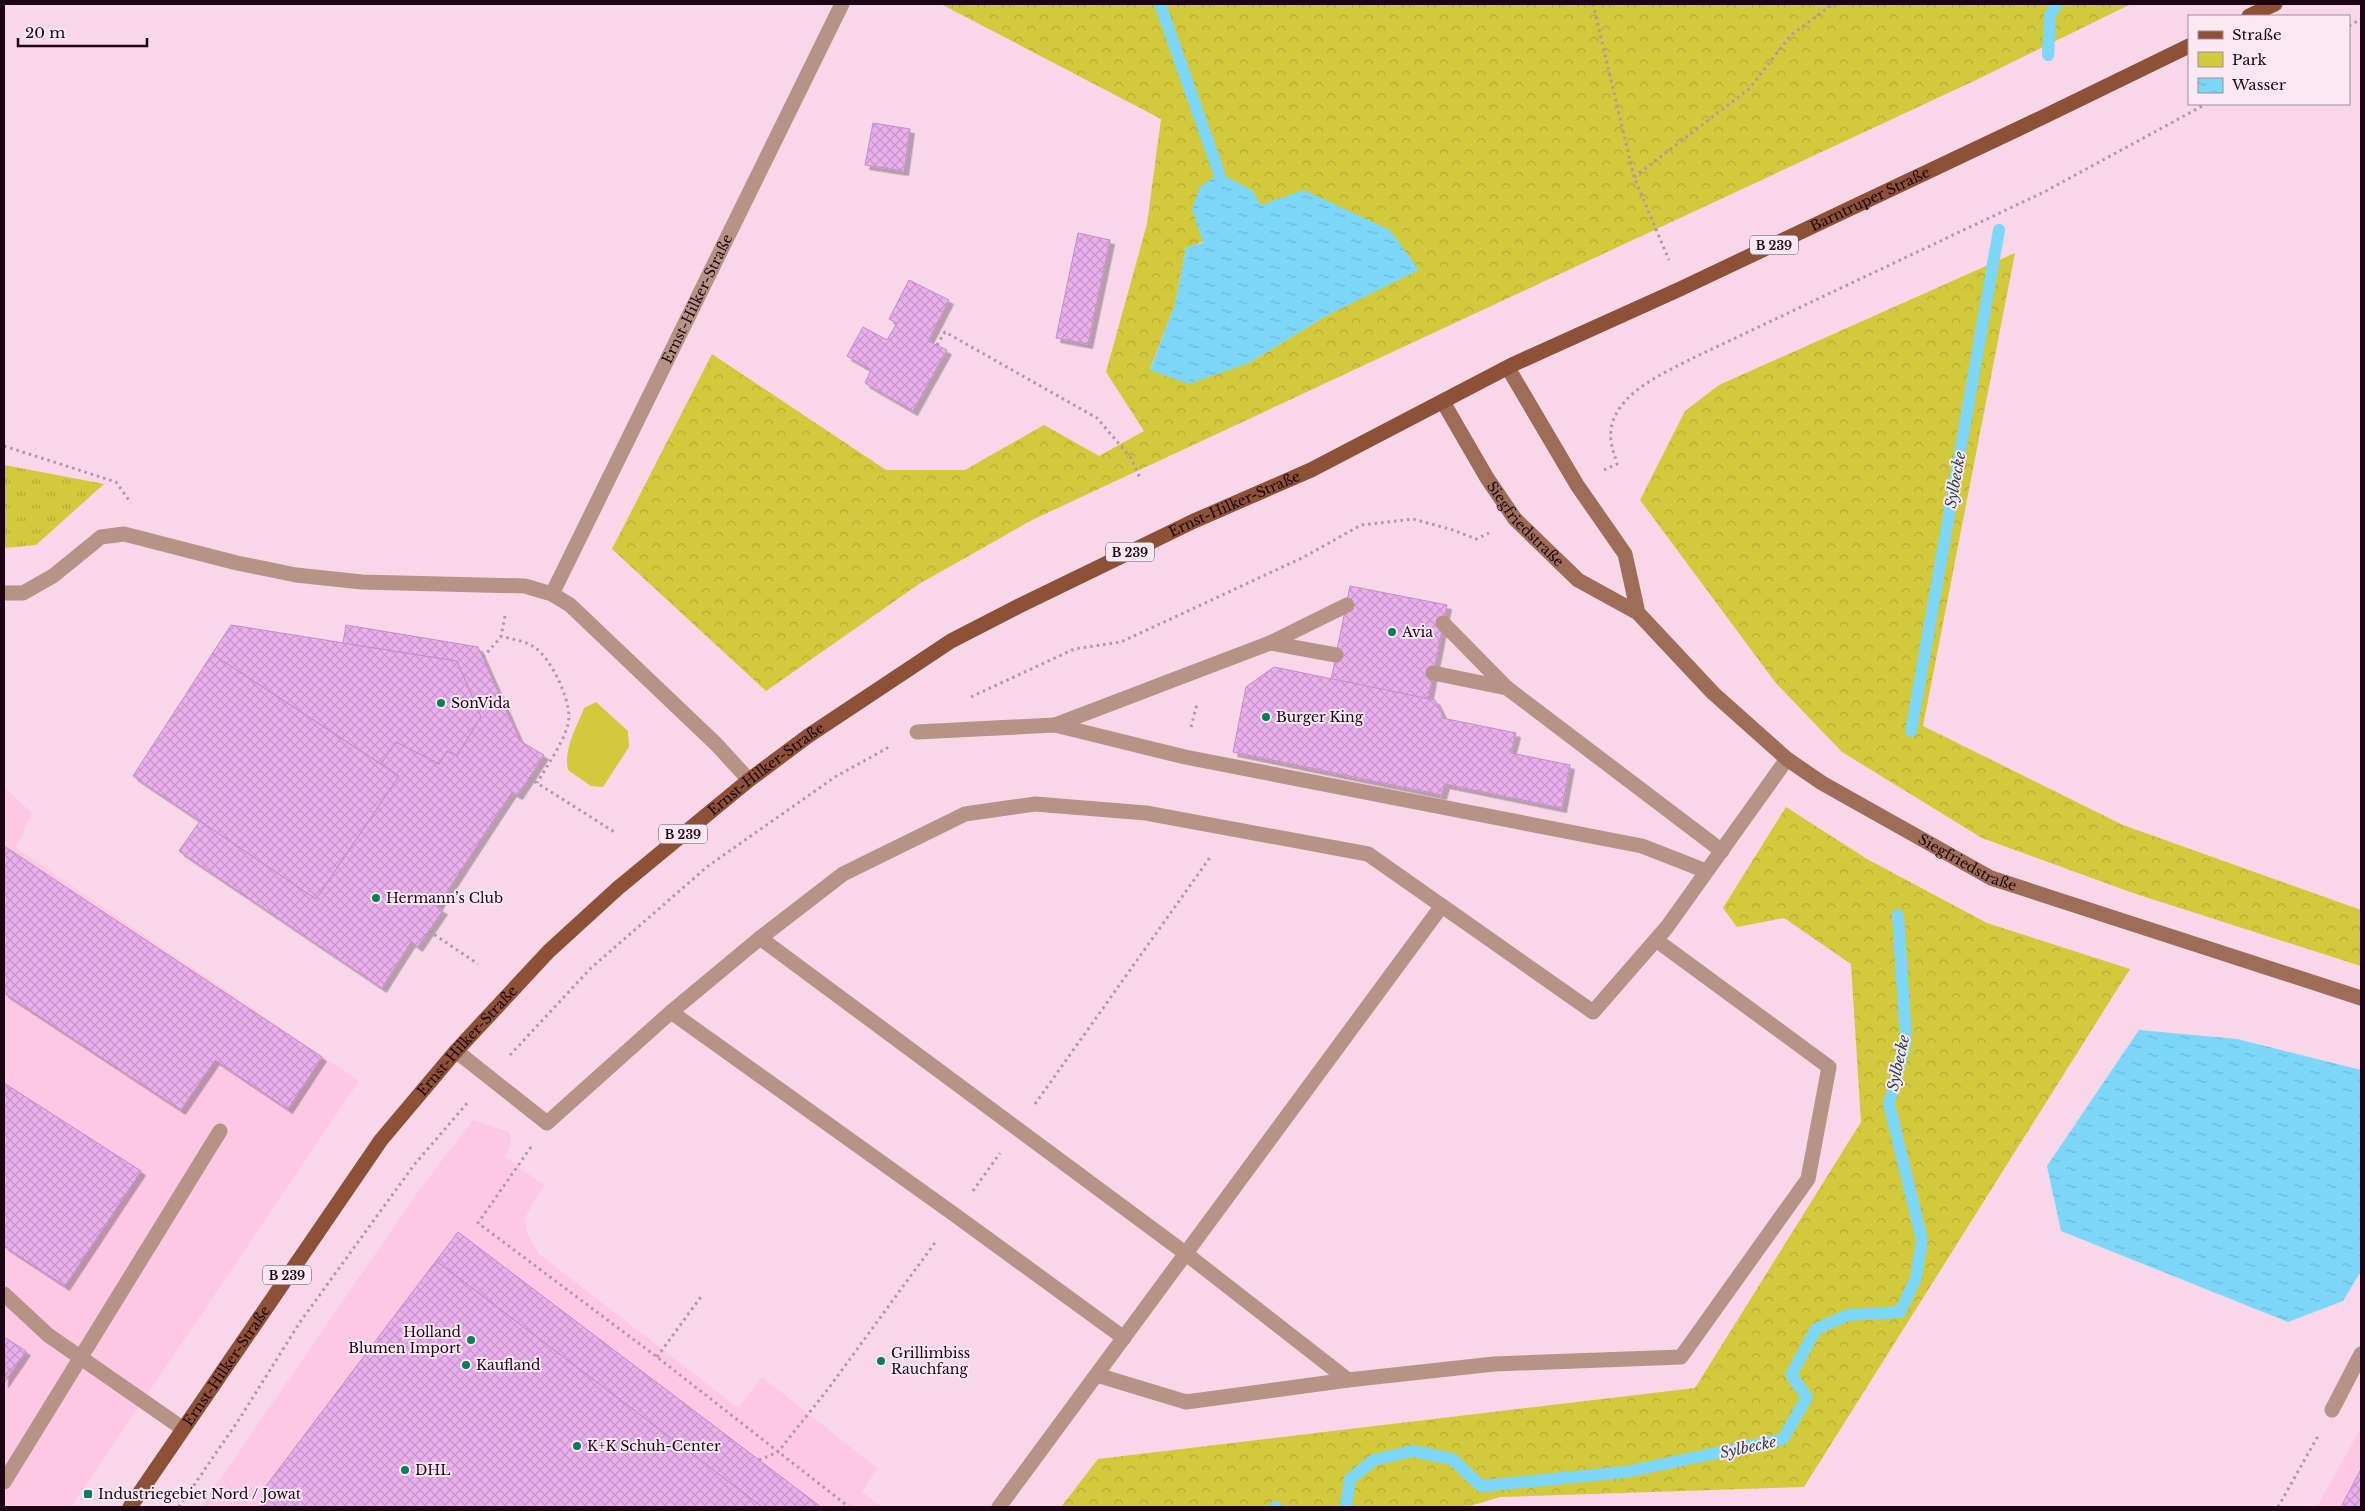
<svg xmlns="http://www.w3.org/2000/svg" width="2365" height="1511" font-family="'Libre Baskerville',serif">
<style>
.built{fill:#fcc8e4}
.grass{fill:url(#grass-tufts)}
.forest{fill:url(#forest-crowns);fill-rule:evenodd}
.green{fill:#d3c93d}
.water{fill:url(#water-ripples)}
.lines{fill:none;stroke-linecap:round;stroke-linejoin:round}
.stream{stroke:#7cd7f9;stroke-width:12}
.building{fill:url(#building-cross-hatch);stroke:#c48cc7;filter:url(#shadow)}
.path{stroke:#b497a7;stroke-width:3;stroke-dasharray:2.5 4;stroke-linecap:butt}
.lane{stroke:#b69384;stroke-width:15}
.secondary{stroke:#9e6d57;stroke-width:15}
.primary{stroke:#8c5136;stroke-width:15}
.poi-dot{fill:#097d5a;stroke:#fae9f2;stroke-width:2}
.labels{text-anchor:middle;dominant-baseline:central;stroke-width:4;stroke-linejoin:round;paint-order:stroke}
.shield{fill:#fae9f2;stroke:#5f4956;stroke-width:1}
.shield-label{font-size:12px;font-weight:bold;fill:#1d0413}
.street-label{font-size:14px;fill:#1d0413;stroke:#fae9f2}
.poi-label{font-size:14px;fill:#1d0413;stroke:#fae9f2;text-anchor:start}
.water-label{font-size:15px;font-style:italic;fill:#28444f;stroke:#fae9f2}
</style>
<defs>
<pattern id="grass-tufts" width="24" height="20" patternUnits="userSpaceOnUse" patternTransform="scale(1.25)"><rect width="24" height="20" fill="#d3c93d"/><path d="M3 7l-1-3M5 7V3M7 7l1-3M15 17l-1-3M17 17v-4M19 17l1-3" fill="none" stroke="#b5ab35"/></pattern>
<pattern id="forest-crowns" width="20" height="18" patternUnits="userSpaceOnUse" patternTransform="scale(1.25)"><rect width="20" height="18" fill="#d3c93d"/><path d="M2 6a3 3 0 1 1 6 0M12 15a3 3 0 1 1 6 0" fill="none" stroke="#b5ab35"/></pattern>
<pattern id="water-ripples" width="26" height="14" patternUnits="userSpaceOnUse" patternTransform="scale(1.25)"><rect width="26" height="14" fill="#7cd7f9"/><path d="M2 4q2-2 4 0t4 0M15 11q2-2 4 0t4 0" fill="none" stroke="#6bb7d5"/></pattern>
<pattern id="building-cross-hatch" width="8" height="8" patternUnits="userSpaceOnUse" patternTransform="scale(1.25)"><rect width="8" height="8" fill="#eaafed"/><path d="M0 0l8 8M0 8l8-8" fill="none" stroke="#c895ca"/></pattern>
<filter id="shadow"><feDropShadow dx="4.5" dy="4.5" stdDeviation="0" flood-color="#0004"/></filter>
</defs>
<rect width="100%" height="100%" fill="#f7d7e8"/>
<!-- built -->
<g class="built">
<path d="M4,787l28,26 -16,35 343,233 -288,426h-67z"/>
<path d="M473,1120l36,12 2,12 -6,13 40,29 -12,16 -8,16 2,16 12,20 199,154 24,-31 115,91 -15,24 20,15h-681l219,-318z"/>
<path d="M2361,1428v79h-44z"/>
</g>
<!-- grass -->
<path class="grass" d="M4,465l100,19 -68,61 -32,3z"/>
<!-- forest -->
<g class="forest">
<path d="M941,4h1190l-157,77 -942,439 -113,64 -153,107 -154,-142 100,-195 174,116h79l79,-45 55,31 45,-25 -38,-59 41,-148 14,-105zM1278,199l48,117 -77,47 -99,6 25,-65 11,-57c34,-7 59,-36 92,-48z"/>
<path d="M2015,253l-92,473 200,99 238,85v56l-228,-73 -151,-55 -140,-86 -67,-70 -135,-182 45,-89 34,-26z"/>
<path d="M1786,807l81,52 120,64 143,46 -326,518 -304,10 -33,10h-406l37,-48 597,-71 166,-266 -10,-158 -67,-46 -47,9 -14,-19z"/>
</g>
<!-- green -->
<path class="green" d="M596,702l32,29 1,16 -26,40 -12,-1 -23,-16c-5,-21 9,-43 16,-62z"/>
<!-- water -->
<g class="water">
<path d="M1219,173l33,17 9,15 43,-15 86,40 29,40 -93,46 -77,47 -60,21 -39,-14 25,-66 11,-57 17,-4 -11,-34 8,-22z"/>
<path d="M2139,1030l98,9 124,31v201l-18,30 -55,21 -227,-91 -14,-65z"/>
</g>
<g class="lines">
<!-- stream -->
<g class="stream">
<path d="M1160,4l59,169"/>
<path d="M2048,55l2,-40 7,-11"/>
<path d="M1911,731l88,-501"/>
<path d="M1275,1507h1"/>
<path d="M1347,1507l-1,-2 4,-26 24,-19 39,-9 39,8 29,27 145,-14 157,-33 24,-42 -16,-22 25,-46 32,-14 52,-3 16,-34 6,-38 -33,-136 17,-64 -8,-125"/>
</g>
</g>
<!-- building -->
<g class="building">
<path d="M873,123l37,6 -6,42 -39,-6z"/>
<path d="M1078,233l32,7 -22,104 -32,-6z"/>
<path d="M909,280l40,20 -21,41 19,9 -34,61 -48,-28 6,-13 -24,-14 16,-29 24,13 10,-17 -8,-4z"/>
<path d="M1350,586l97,19 -19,94 -97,-19z"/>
<path d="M231,625l226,36 24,56 -24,39 -10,-5 -8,13 -43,-22 -15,22 -169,-110z"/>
<path d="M346,625l132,22 42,94 24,14 -26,40 -6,-3 -75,115 6,3 -25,37 -7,-5 -29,46 -203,-137 21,-30 116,78 83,-123 -18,-12 15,-22 43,22 8,-13 10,5 24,-39 -24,-56 -114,-18z"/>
<path d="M212,654l187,122 -83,123 -183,-123z"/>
<path d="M1274,667l161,33 7,14v4l74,15 -5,20 59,12 -8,43 -117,-24 -3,11 -209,-43 13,-65z"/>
<path d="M4,846l318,211 -34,52 -73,-49 -34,50 -177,-117z"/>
<path d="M4,1083l137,88 -76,115 -61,-40z"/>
<path d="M458,1232l301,228 62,47h-59l-326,-246z"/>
<path d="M436,1261l276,208 50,38h-502l9,-13 -6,-4z"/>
<path d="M4,1337l22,14 -22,32z"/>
<path d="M2361,1469v38h-20z"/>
</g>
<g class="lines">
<!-- path -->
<g class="path">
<path d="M1593,4l41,173 35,83"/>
<path d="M2349,26l12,-7"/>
<path d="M1634,177l115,-88 42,-54 42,-31"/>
<path d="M937,345l8,-13 152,86 34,40 9,20"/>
<path d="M4,446l112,36 15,21"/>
<path d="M1604,470l13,-6c-2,-8 -5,-15 -6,-23 -5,-44 51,-67 82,-83l351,-166 162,-88"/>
<path d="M505,616l-4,20c10,3 24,5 33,11 17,11 35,50 35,70 0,18 -23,50 -32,66"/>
<path d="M483,657l18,-20"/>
<path d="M971,697l103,-48 47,-7 183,-85 57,-32 52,-6 40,11 23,9 13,-6"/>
<path d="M1191,727l6,-23"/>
<path d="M529,778l87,55"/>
<path d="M429,931l49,33"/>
<path d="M510,1055l81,-87 117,-102 127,-89 56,-31"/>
<path d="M1035,1104l176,-248"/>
<path d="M531,1147l-53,76 179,134 192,150"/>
<path d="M973,1191l27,-38"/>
<path d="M657,1357l46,-63"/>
<path d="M759,1460l19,-8 50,-63 109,-149"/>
<path d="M179,1507l61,-89 60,-96 114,-157 55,-64"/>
<path d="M2278,1507l40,-71"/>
</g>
<!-- lane -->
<g class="lane">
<path d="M4,593h19l30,-17 48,-39 23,-3 113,29 59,12 66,7 163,4 27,8 18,11 146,139 33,36"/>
<path id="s1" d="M552,594l290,-590"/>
<path d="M1443,623l64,65"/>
<path d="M1270,643l77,-38"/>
<path d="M1433,673l74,15 215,163"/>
<path d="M1055,725l215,-82 66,12"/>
<path d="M917,732l138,-7 130,32 457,89 64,25"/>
<path d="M760,938l425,315 163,127"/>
<path d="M671,1012l284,203 169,123"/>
<path d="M456,1051l91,72 124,-111 89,-74 83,-64 122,-60 70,-10 111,9 222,41 225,158 74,-85 120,-168"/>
<path d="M4,1294l44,41 134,93"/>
<path d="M1097,1375l89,27 162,-22 146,-16 187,-7 127,-178 21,-112 -173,-127"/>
<path d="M2332,1410l29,-56"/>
<path d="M4,1482l216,-351"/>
<path d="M999,1507l442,-600"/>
</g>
<!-- secondary -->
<g class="secondary">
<path d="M1508,368l69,117 48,69 13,59"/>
<path id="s2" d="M1443,402l44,76 28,41 63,61 60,33 75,80 74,66 35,24 169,95 370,120"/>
</g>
<!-- primary -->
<g class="primary">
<path d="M2249,16l26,-12"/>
<path id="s3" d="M130,1507l251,-367 75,-89 93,-100 69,-63 131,-108 59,-44 143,-95 68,-35 175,-85 117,-51 203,-106 166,-75 359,-170 150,-73"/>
</g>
</g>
<!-- markers -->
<g class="poi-dot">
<circle cx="1392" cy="632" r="5"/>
<circle cx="441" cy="703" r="5"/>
<circle cx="1266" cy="717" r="5"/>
<circle cx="376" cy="898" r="5"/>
<circle cx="471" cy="1340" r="5"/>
<circle cx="881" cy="1361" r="5"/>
<circle cx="466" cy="1365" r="5"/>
<circle cx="577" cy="1446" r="5"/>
<circle cx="405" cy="1470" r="5"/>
<rect x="83" y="1489" width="10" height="10" rx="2.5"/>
</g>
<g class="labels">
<!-- shield labels -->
<g class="shield">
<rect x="1750" y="235.5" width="48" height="19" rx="4"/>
<rect x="1106" y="542.5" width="48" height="19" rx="4"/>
<rect x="659" y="824.5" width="48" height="19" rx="4"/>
<rect x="263" y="1265.5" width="48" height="19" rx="4"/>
</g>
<g class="shield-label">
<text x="1774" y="245">B 239</text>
<text x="1130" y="552">B 239</text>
<text x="683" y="834">B 239</text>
<text x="287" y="1275">B 239</text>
</g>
<!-- street labels -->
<g class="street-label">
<text stroke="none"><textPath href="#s3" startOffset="2226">Barntruper Straße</textPath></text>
<text stroke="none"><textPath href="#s1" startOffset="329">Ernst-Hilker-Straße</textPath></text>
<text stroke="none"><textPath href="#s3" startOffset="1521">Ernst-Hilker-Straße</textPath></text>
<text stroke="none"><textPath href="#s2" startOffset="148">Siegfriedstraße</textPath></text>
<text stroke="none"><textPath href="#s3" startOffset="981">Ernst-Hilker-Straße</textPath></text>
<text stroke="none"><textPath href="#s2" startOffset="711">Siegfriedstraße</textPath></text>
<text stroke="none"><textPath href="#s3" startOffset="576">Ernst-Hilker-Straße</textPath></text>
<text stroke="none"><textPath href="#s3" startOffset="171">Ernst-Hilker-Straße</textPath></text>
</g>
<!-- poi labels -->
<g class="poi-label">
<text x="1402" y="632">Avia</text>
<text x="451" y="703">SonVida</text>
<text x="1276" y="717">Burger King</text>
<text x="386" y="898">Hermann’s Club</text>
<text x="461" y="1332" text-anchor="end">Holland<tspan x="461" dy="16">Blumen Import</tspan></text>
<text x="891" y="1353">Grillimbiss<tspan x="891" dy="16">Rauchfang</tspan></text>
<text x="476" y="1365">Kaufland</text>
<text x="587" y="1446">K+K Schuh-Center</text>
<text x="415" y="1470">DHL</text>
<text x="98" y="1494">Industriegebiet Nord / Jowat</text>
</g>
<!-- water labels -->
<g class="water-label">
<text transform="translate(1955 480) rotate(-80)">Sylbecke</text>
<text transform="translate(1898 1063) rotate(-78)">Sylbecke</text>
<text transform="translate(1748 1447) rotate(-12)">Sylbecke</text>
</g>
</g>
<!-- border -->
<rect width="2365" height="1511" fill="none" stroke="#1d0413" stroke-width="10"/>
<!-- legend -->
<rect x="2188" y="15" width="162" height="90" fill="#fae9f2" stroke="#a28d99"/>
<rect x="2198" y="31" width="25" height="8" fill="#8c5136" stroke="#a28d99"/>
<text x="2232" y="40" font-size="15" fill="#1d0413">Straße</text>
<rect x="2198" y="52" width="25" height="15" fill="#d3c93d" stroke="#a28d99"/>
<text x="2232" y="65" font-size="15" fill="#1d0413">Park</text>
<rect x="2198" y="78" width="25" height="15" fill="url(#water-ripples)" stroke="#a28d99"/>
<text x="2232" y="90" font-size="15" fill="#1d0413">Wasser</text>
<!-- scale -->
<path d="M18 38v8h129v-8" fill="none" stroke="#1d0413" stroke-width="2.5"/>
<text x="25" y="38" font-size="15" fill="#1d0413" stroke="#fae9f2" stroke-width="4" paint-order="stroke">20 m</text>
</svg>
